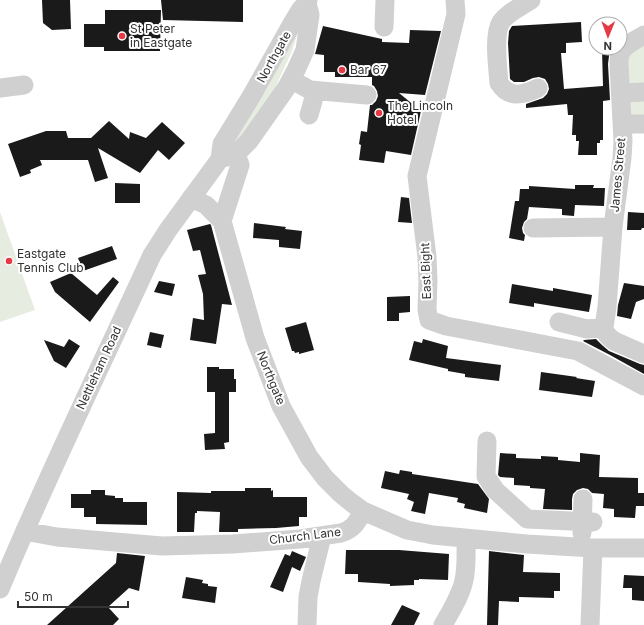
<svg xmlns="http://www.w3.org/2000/svg" width="644" height="625" font-family="Inter,sans-serif">
	<rect width="100%" height="100%" fill="#fff"/>
	<!-- green -->
	<path fill="#e6ecdf" d="M 304,14 L 292,51 L 276,86 L 244,136 L 225,152 Z
		M 644,41 L 644,87 L 626,88 L 626,55 Z
		M 627,97 L 644,97 L 644,119 L 628,119 Z
		M 0,212 L 35,310 L 0,322 Z"/>
	<!-- building -->
	<path fill="#1a1a1a" d="M 42,0 L 70,0 L 71,29 L 52,30 L 43,23 Z
		M 161,0 L 243,0 L 243,22 L 163,20 Z
		M 105,10 L 161,10 L 160,51 L 104,51 L 104,47 L 84,47 L 84,24 L 105,24 Z
		M 581,22 L 582,42 L 566,43 L 566,53 L 561,53 L 564,89 L 603,86 L 602,50 L 610,49 L 609,56 L 608,64 L 610,100 L 603,101 L 603,140 L 600,140 L 600,143 L 597,143 L 597,155 L 578,155 L 579,141 L 576,141 L 576,135 L 572,135 L 573,115 L 568,115 L 567,104 L 526,108 L 526,104 L 543,98 L 547,94 L 549,89 L 548,84 L 545,79 L 539,77 L 533,78 L 524,82 L 514,82 L 510,79 L 508,43 L 509,31 L 512,26 Z
		M 323,26 L 382,39 L 382,42 L 409,43 L 410,30 L 441,31 L 425,95 L 399,93 L 421,111 L 411,155 L 386,151 L 384,163 L 359,160 L 361,145 L 359,144 L 361,131 L 367,132 L 370,105 L 372,105 L 376,101 L 378,96 L 377,91 L 374,86 L 372,85 L 372,77 L 335,77 L 335,72 L 324,72 L 324,55 L 315,54 Z
		M 109,121 L 129,139 L 130,132 L 146,138 L 162,122 L 185,143 L 169,160 L 158,150 L 140,173 L 98,148 L 108,178 L 95,182 L 88,160 L 40,160 L 42,165 L 30,170 L 31,173 L 20,177 L 8,144 L 46,131 L 66,131 L 68,138 L 91,138 Z
		M 115,183 L 140,184 L 140,203 L 115,203 Z
		M 575,185 L 594,185 L 593,188 L 605,188 L 604,206 L 575,205 L 574,216 L 562,215 L 562,209 L 529,207 L 527,219 L 524,222 L 522,228 L 523,233 L 525,235 L 524,241 L 509,238 L 515,201 L 519,201 L 520,189 L 529,189 L 529,186 L 575,189 Z
		M 401,197 L 409,198 L 412,223 L 398,222 Z
		M 628,212 L 644,213 L 644,228 L 642,228 L 641,230 L 627,230 Z
		M 254,223 L 286,227 L 285,229 L 302,231 L 300,249 L 279,247 L 279,240 L 253,238 Z
		M 210,224 L 211,225 L 232,305 L 222,304 L 216,344 L 190,340 L 193,318 L 204,320 L 203,294 L 198,275 L 206,274 L 200,250 L 193,251 L 187,230 Z
		M 112,246 L 117,259 L 83,271 L 78,258 Z
		M 71,273 L 97,295 L 113,277 L 119,282 L 90,322 L 55,292 L 50,282 Z
		M 159,281 L 175,284 L 172,296 L 154,292 Z
		M 624,283 L 644,286 L 644,299 L 636,302 L 631,319 L 617,316 L 618,305 Z
		M 512,284 L 553,291 L 553,288 L 592,295 L 589,312 L 534,303 L 534,307 L 509,303 Z
		M 410,296 L 410,312 L 399,313 L 399,321 L 387,321 L 387,297 Z
		M 306,322 L 314,350 L 299,354 L 299,352 L 295,353 L 294,351 L 292,351 L 285,328 Z
		M 150,332 L 164,335 L 161,348 L 147,345 Z
		M 69,339 L 80,346 L 66,368 L 54,361 L 44,340 L 64,347 Z
		M 423,339 L 448,346 L 446,358 L 501,365 L 499,381 L 465,377 L 465,374 L 448,371 L 448,369 L 409,360 L 414,341 L 422,343 Z
		M 596,339 L 602,345 L 609,351 L 640,364 L 644,365 L 644,374 L 610,355 L 583,341 L 584,340 Z
		M 207,367 L 219,367 L 219,369 L 234,369 L 234,379 L 236,379 L 236,392 L 229,392 L 229,442 L 224,443 L 225,449 L 205,450 L 204,434 L 215,433 L 215,392 L 207,392 Z
		M 541,372 L 577,377 L 576,378 L 595,381 L 592,397 L 539,390 Z
		M 500,453 L 516,454 L 516,458 L 541,459 L 541,456 L 558,457 L 558,460 L 580,462 L 580,453 L 600,455 L 599,477 L 638,478 L 638,493 L 644,493 L 644,506 L 636,506 L 635,518 L 614,517 L 614,509 L 603,508 L 604,494 L 592,493 L 588,489 L 583,488 L 577,490 L 573,494 L 572,499 L 572,510 L 543,509 L 545,489 L 530,488 L 530,486 L 514,485 L 514,478 L 500,477 L 498,475 Z
		M 400,470 L 412,472 L 412,474 L 478,484 L 489,499 L 487,513 L 464,508 L 465,504 L 457,502 L 458,498 L 429,493 L 425,514 L 411,511 L 414,502 L 407,499 L 409,494 L 381,488 L 385,471 L 399,474 Z
		M 245,488 L 271,488 L 271,491 L 273,490 L 273,497 L 307,497 L 307,517 L 299,517 L 299,526 L 276,528 L 238,529 L 238,532 L 219,532 L 220,512 L 197,511 L 197,513 L 195,513 L 194,532 L 177,532 L 177,492 L 211,493 L 211,491 L 245,491 Z
		M 91,490 L 105,490 L 105,495 L 115,496 L 115,498 L 123,498 L 123,502 L 147,502 L 147,525 L 96,524 L 96,517 L 84,517 L 84,508 L 71,508 L 71,494 L 91,494 Z
		M 346,550 L 399,550 L 449,554 L 448,580 L 419,579 L 419,580 L 414,580 L 414,585 L 390,586 L 390,584 L 358,582 L 358,574 L 345,574 Z
		M 292,551 L 306,557 L 300,571 L 292,567 L 283,592 L 270,587 L 285,554 L 290,556 Z
		M 489,551 L 524,555 L 523,572 L 560,573 L 560,591 L 554,591 L 554,598 L 519,597 L 519,602 L 499,601 L 498,625 L 487,625 Z
		M 117,553 L 145,556 L 139,591 L 129,588 L 108,607 L 119,619 L 113,625 L 47,625 L 116,563 Z
		M 624,575 L 644,576 L 644,601 L 632,600 L 632,588 L 623,588 Z
		M 186,577 L 203,580 L 202,583 L 208,584 L 208,586 L 217,587 L 215,603 L 182,598 Z
		M 402,605 L 420,613 L 414,625 L 391,625 Z"/>
	<g fill="none" stroke-linecap="round" stroke-linejoin="round">
		<!-- minor -->
		<path stroke="#d0d0d0" stroke-width="19" d="M 455,0 L 456,14 L 417,176 L 427,257 L 428,281 L 427,310 L 429,320 L 446,326 L 578,351 L 644,386
			M 531,0 C 521,7 508,12 501,22 C 493,35 498,68 499,83 C 509,99 524,95 538,88
			M 384,27 L 385,0
			M 644,35 C 636,40 622,46 620,55 C 619,58 619,62 619,65 L 623,141 L 622,158 L 613,227 L 607,307 L 604,327 L 605,332 L 609,337 L 614,341 L 644,354
			M 301,85 L 310,90 L 314,95 L 313,101 L 309,115
			M 0,88 L 24,85
			M 310,90 L 367,95
			M 621,93 L 644,92
			M 631,124 L 644,124
			M 220,159 L 236,154 L 249,141 L 287,87 L 296,70 L 305,50 L 310,15 L 307,3 L 308,0
			M 191,198 L 206,205 L 222,221 L 255,338 L 281,406 L 309,457 L 325,478 L 341,494 L 352,503 L 363,511 L 407,530 L 433,535 L 527,544 L 593,548 L 644,548
			M 222,221 L 240,165 L 236,154
			M 533,228 L 613,227
			M 559,322 L 587,329 L 604,327
			M 487,441 L 486,476 L 495,490 L 527,519 L 593,522
			M 25,530 L 35,533 L 57,537 L 162,546 L 233,544 L 300,539 L 341,533 C 354,529 357,522 363,511
			M 582,533 L 583,499
			M 0,589 C 47,476 101,366 152,255 L 168,230 L 220,159 L 222,144 L 252,95 L 293,22 L 301,9 L 307,3
			M 307,625 L 308,597 L 311,581 L 322,536
			M 443,625 C 451,611 461,595 464,580 C 467,567 466,552 466,539
			M 590,625 L 593,548"/>
	</g>
	<!-- markers -->
	<g fill="#e63946" stroke="#fff" stroke-width="1.5">
		<circle cx="122" cy="36" r="4"/>
		<circle cx="342" cy="70" r="4"/>
		<circle cx="379" cy="113" r="4"/>
		<circle cx="9" cy="261" r="4"/>
	</g>
	<g text-anchor="middle" stroke-width="4" stroke-linejoin="round" paint-order="stroke">
		<!-- poi labels -->
		<g font-size="12" fill="#333" stroke="#fff" text-anchor="start">
			<text x="130" y="33">St Peter<tspan x="130" dy="14">in Eastgate</tspan></text>
			<text x="350" y="74">Bar 67</text>
			<text x="387" y="110">The Lincoln<tspan x="387" dy="14">Hotel</tspan></text>
			<text x="17" y="258">Eastgate<tspan x="17" dy="14">Tennis Club</tspan></text>
		</g>
		<!-- street labels -->
		<g font-size="12" fill="#333" stroke="#fff">
			<text transform="translate(274 57) rotate(-61)" y="4">Northgate</text>
			<text transform="translate(618 175) rotate(-85)" y="4">James Street</text>
			<text transform="translate(426 271) rotate(-92)" y="4">East Bight</text>
			<text transform="translate(99 368) rotate(-65)" y="4">Nettleham Road</text>
			<text transform="translate(271 378) rotate(68)" y="4">Northgate</text>
			<text transform="translate(305 536) rotate(-7)" y="4">Church Lane</text>
		</g>
	</g>
	<!-- north arrow -->
	<g transform="translate(608 36) rotate(181)"><circle r="19" fill="#ffffff" stroke="#adadad"/>
	<path d="M0-3L7 15L0 10L-7 15Z" fill="#e63946"/>
	<text y="-6" font-size="11" font-weight="bold" text-anchor="middle" fill="#333333">N</text>
	</g>
	<!-- scale -->
	<path d="M18 601v6h110v-6" fill="none" stroke="#333333" stroke-width="2"/>
	<text x="24" y="601" font-size="12" fill="#333333" stroke="#ffffff" stroke-width="3" paint-order="stroke">50 m</text>
</svg>
